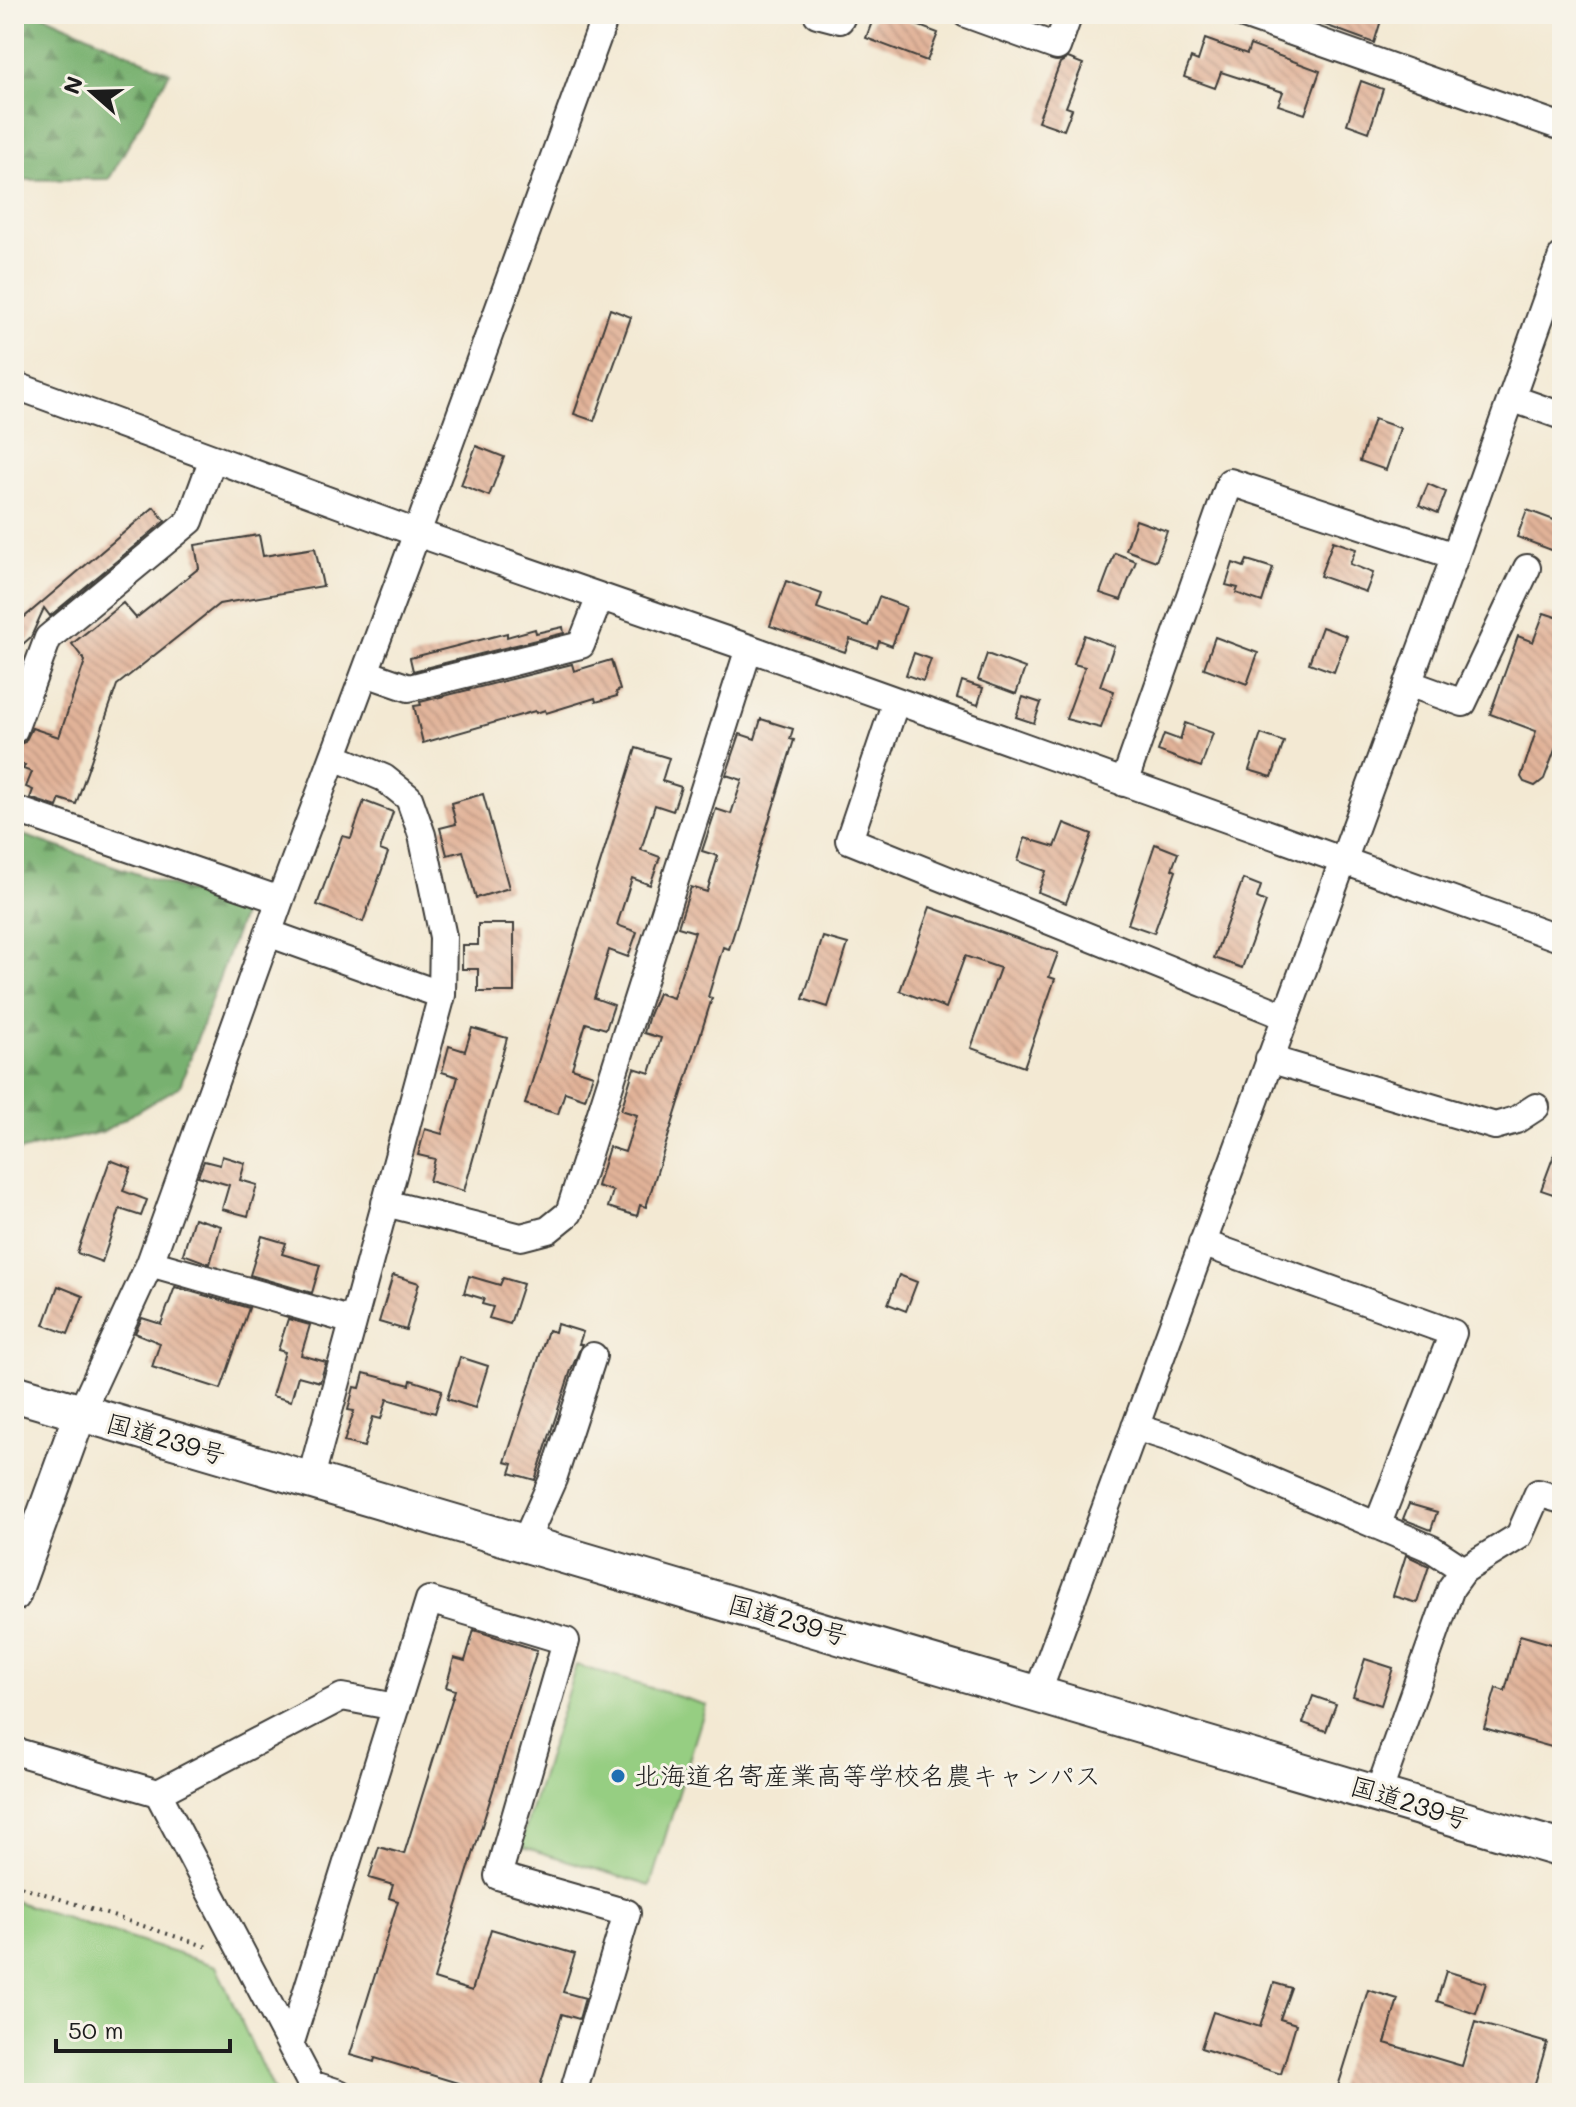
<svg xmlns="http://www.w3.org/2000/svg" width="1576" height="2107" font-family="Mali,'Klee One',sans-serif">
	<defs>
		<pattern id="forest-firs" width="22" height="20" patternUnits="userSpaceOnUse" patternTransform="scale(2)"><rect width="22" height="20" fill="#78b170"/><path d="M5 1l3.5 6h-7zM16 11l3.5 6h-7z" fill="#628f5b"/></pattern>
		<pattern id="building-back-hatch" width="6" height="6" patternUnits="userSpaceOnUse" patternTransform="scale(2)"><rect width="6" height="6" fill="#e1b298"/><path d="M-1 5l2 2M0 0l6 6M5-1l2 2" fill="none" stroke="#c09882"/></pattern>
	</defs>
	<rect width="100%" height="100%" fill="#f7f3e8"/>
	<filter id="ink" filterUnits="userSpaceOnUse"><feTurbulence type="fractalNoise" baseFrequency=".0125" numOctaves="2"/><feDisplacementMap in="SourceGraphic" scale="16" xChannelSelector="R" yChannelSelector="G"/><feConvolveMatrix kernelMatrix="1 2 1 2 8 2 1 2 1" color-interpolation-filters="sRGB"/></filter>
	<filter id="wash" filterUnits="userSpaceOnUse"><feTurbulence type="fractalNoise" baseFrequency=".006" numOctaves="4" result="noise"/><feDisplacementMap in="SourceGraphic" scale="32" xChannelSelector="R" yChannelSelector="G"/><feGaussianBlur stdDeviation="1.8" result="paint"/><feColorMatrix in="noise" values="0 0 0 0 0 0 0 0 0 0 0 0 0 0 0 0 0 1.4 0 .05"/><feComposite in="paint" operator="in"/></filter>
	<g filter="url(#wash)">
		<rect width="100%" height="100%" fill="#f3e9d3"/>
		<!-- forest -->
		<path fill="url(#forest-firs)" stroke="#4a6646" stroke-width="2" d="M 14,14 L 42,14 L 170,72 L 109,179 L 14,180 Z
			M 14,832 L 244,910 L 180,1086 L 102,1132 L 14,1152 Z"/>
		<!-- pitch -->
		<path fill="#96ce82" stroke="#59754f" stroke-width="2" d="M 576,1665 L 706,1705 L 650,1886 L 520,1846 Z
			M 14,1901 L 216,1966 L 274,2093 L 14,2093 Z"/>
		<g id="blocks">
			<!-- building -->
			<path fill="url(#building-back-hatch)" d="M 875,14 L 888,14 L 938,33 L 927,61 L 866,38 Z
				M 1295,14 L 1383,14 L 1374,43 Z
				M 1205,39 L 1247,54 L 1250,45 L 1320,71 L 1305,114 L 1278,105 L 1283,92 L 1221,72 L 1215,88 L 1184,77 L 1191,58 L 1198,61 Z
				M 1068,58 L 1083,64 L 1066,107 L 1072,109 L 1064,130 L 1038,121 L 1060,63 Z
				M 1361,81 L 1383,89 L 1369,132 L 1347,124 Z
				M 610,309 L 631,317 L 594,421 L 574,414 Z
				M 1374,419 L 1400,428 L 1386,470 L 1360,461 Z
				M 476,446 L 504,457 L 489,496 L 461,485 Z
				M 1428,484 L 1446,492 L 1438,513 L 1419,505 Z
				M 154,507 L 165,521 L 50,616 L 44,608 L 31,637 L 14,652 L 14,626 Z
				M 1527,510 L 1562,523 L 1562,554 L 1517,537 Z
				M 1136,520 L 1167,531 L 1156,561 L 1126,550 Z
				M 259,535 L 263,556 L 315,548 L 323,586 L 219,604 L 117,685 L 76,804 L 60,799 L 57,807 L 30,798 L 33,790 L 26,787 L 32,772 L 23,769 L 25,765 L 14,763 L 14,746 L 25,742 L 32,728 L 59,737 L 85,661 L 72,644 L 123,603 L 136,618 L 199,568 L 195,545 Z
				M 1333,541 L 1356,549 L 1350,564 L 1373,573 L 1366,592 L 1320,576 Z
				M 1115,553 L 1136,561 L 1121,600 L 1100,593 Z
				M 1247,560 L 1273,568 L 1262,602 L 1236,593 L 1238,588 L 1226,585 L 1233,563 L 1244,567 Z
				M 786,581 L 822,594 L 817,608 L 868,626 L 879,597 L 906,607 L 892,646 L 879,641 L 877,648 L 850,639 L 845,652 L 770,626 Z
				M 1544,613 L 1562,619 L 1562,731 L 1544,779 L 1535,786 L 1524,782 L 1521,777 L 1536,731 L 1490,714 L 1518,636 L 1533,642 Z
				M 563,627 L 564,633 L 413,671 L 410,658 L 507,633 L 507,637 L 535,629 L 536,633 Z
				M 1322,627 L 1347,636 L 1334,672 L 1309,663 Z
				M 1084,635 L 1114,646 L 1100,686 L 1114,691 L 1101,728 L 1066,719 L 1085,667 L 1074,664 Z
				M 1215,637 L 1258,653 L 1247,684 L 1204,668 Z
				M 914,653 L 931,659 L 923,681 L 906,675 Z
				M 987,654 L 1025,668 L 1016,694 L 978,680 Z
				M 611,660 L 620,690 L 616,692 L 617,696 L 596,702 L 595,698 L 546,713 L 545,710 L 536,713 L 535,711 L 423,743 L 414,706 L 421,705 L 420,702 L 572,664 L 574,671 Z
				M 962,681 L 983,688 L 978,705 L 957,698 Z
				M 1023,697 L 1041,703 L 1034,723 L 1016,717 Z
				M 761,719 L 793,729 L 790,739 L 794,740 L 729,949 L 723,947 L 719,960 L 708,997 L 712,998 L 646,1207 L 640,1205 L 637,1216 L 608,1207 L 613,1191 L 597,1186 L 609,1147 L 625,1152 L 637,1115 L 621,1110 L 634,1068 L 650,1073 L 661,1038 L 644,1033 L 649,1015 L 658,993 L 673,998 L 695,932 L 678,927 L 691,887 L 707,892 L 718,856 L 702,851 L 716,809 L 731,814 L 742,780 L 726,775 L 740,734 L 755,739 Z
				M 1185,723 L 1213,733 L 1201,767 L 1158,751 L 1164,734 L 1180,740 Z
				M 1261,734 L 1284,742 L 1272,777 L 1249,770 Z
				M 636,748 L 669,758 L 662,781 L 681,787 L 673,811 L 655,805 L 641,850 L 660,857 L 650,885 L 632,878 L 617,925 L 637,932 L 628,957 L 609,950 L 594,998 L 614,1005 L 606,1029 L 586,1023 L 572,1068 L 593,1075 L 585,1099 L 565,1092 L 558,1114 L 525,1104 Z
				M 483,794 L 509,888 L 476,898 L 463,851 L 447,855 L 440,828 L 456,824 L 451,803 Z
				M 364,801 L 393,812 L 380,850 L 388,853 L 363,922 L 317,905 L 342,836 L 351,838 Z
				M 1064,823 L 1092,834 L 1066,903 L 1038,892 L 1046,871 L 1018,861 L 1025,838 L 1055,847 Z
				M 1155,844 L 1178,853 L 1172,869 L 1176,871 L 1154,933 L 1128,924 Z
				M 1243,879 L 1261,886 L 1257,898 L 1266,902 L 1242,968 L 1214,958 Z
				M 930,907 L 1058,953 L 1049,977 L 1055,979 L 1024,1067 L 971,1048 L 1000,968 L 965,956 L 946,1008 L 900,991 Z
				M 478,924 L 514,924 L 514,992 L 478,992 L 478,969 L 462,969 L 462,945 L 478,945 Z
				M 823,937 L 848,944 L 828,1007 L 803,999 Z
				M 472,1028 L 507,1038 L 464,1191 L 429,1181 L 435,1159 L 418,1155 L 425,1129 L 442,1134 L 458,1077 L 442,1072 L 449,1046 L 465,1051 Z
				M 1560,1139 L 1562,1139 L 1562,1197 L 1541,1190 Z
				M 222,1156 L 245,1163 L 240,1180 L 257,1185 L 248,1216 L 222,1209 L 229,1185 L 198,1176 L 204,1161 L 220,1165 Z
				M 110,1160 L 131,1168 L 123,1191 L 147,1200 L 141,1216 L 120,1209 L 102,1262 L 77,1253 Z
				M 194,1218 L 221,1226 L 210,1264 L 183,1254 Z
				M 262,1236 L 286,1243 L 282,1254 L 320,1265 L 312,1293 L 250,1275 Z
				M 393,1275 L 419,1283 L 406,1330 L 379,1322 Z
				M 899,1275 L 917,1282 L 906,1311 L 888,1304 Z
				M 469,1276 L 500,1285 L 503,1278 L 523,1284 L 510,1324 L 489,1318 L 493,1307 L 482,1304 L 484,1299 L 464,1293 Z
				M 58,1286 L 83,1296 L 68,1334 L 44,1325 Z
				M 175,1287 L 249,1308 L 221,1389 L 152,1367 L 160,1343 L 135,1333 L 142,1318 L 161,1324 Z
				M 288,1319 L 310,1325 L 301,1355 L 326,1362 L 320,1382 L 298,1376 L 291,1401 L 272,1396 L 285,1352 L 278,1350 Z
				M 557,1324 L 583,1332 L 579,1344 L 582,1344 L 571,1370 L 535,1480 L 510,1473 L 513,1464 L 505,1462 L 548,1330 L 555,1332 Z
				M 460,1357 L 488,1366 L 475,1408 L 447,1399 Z
				M 364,1373 L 410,1385 L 411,1380 L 442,1390 L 435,1413 L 387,1399 L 381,1419 L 373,1417 L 364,1447 L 344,1442 L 354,1411 L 348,1410 L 354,1387 L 360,1388 Z
				M 1409,1504 L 1437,1512 L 1431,1530 L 1403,1519 Z
				M 1406,1555 L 1429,1566 L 1417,1603 L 1393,1596 Z
				M 474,1630 L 537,1650 L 434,1979 L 472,1991 L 491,1929 L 575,1954 L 563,1992 L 585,1998 L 579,2019 L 562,2014 L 538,2093 L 491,2093 L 375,2058 L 374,2062 L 350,2055 L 398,1901 L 389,1898 L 393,1885 L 369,1878 L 379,1847 L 404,1854 L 455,1690 L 446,1687 L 454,1658 L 465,1661 Z
				M 1520,1635 L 1562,1647 L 1562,1750 L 1484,1728 L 1496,1688 L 1505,1691 Z
				M 1365,1659 L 1393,1668 L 1381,1705 L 1353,1696 Z
				M 1313,1696 L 1336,1704 L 1326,1731 L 1303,1723 Z
				M 1446,1971 L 1486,1983 L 1476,2014 L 1437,2001 Z
				M 1274,1983 L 1291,1988 L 1280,2019 L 1296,2024 L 1281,2074 L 1201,2048 L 1213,2012 L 1260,2027 Z
				M 1368,1990 L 1398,1999 L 1385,2043 L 1462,2066 L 1475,2022 L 1547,2043 L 1532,2093 L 1336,2093 Z"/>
		</g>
	</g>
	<g filter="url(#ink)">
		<use href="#blocks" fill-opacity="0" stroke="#3c3b37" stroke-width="2"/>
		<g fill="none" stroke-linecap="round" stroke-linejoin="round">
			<!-- minor casing -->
			<g stroke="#3c3b37" stroke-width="30">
				<path id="minor" d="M 817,14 L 840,20 L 843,14
					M 966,14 L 1057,47 L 1069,14
					M 1241,14 L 1562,127
					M 14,385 L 417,533 L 749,648 L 1562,939
					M 1511,398 L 1562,416
					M 366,673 L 409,688 L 581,645 L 600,597
					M 1408,683 L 1463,703 L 1527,568
					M 896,701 L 849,840 L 1285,1016
					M 14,730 L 48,638 L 190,521 L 213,458
					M 1124,783 L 1230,482 L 1455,556
					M 14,809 L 280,900
					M 268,933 L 442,995
					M 1269,1059 L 1495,1126 L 1516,1120 L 1536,1107
					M 385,1203 L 521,1237 L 548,1230 L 569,1213 L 749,648
					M 1202,1243 L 1453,1333 L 1377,1526
					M 150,1263 L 353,1321
					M 80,1414 L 150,1263 L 280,900 L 417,533 L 606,14
					M 1135,1427 L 1173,1439 L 1432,1549 L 1464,1570
					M 310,1481 L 442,995 L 443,937 L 422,835 L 409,798 L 384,778 L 335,757
					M 524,1544 L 553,1479 L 593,1356
					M 1038,1692 L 1455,556 L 1562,256
					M 14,1751 L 158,1793 L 311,2084 L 339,2093
					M 158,1793 L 342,1697 L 396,1707
					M 1378,1794 L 1451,1588 L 1464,1570 L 1519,1536 L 1538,1493 L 1562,1500
					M 291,2042 L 429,1600 L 566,1641 L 498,1876 L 627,1913 L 573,2093"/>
			</g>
			<!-- major casing -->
			<g stroke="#3c3b37" stroke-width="36">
				<path id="major" d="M 14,1595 L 80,1414"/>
			</g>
			<!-- highway casing -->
			<g stroke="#3c3b37" stroke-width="40">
				<path id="highway" d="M 14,1393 L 1562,1849"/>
			</g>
			<!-- path -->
			<path stroke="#3c3b37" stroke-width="4" stroke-dasharray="2 6" stroke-linecap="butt" d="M 14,1884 L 211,1948"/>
			<!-- minor -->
			<use href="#minor" stroke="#fff" stroke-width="26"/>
			<!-- major -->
			<use href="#major" stroke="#fff" stroke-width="32"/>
			<!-- highway -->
			<use href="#highway" stroke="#fff" stroke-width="36"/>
		</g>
	</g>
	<!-- markers -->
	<circle fill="#1f6fb2" stroke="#f7f3e8" stroke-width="3" cx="618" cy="1776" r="8"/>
	<g text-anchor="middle" stroke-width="6" stroke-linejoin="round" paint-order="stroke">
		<!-- street labels -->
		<g font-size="26" fill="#1c1c1c" stroke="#f7f3e8">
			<text transform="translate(166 1439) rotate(16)" y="9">国道239号</text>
			<text transform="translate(788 1620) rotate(16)" y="9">国道239号</text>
			<text transform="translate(1410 1803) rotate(17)" y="9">国道239号</text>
		</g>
		<!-- poi labels -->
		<g font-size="26" fill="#1c1c1c" stroke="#f7f3e8" text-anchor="start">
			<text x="634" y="1785">北海道名寄産業高等学校名農キャンパス</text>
		</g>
	</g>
	<!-- margin -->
	<rect width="1576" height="2107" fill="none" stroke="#f7f3e8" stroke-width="48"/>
	<!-- north arrow -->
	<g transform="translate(92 92) rotate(290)" stroke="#f7f3e8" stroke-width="6" paint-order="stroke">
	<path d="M0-6L14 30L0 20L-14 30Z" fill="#1c1c1c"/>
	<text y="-12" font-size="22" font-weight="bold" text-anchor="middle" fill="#1c1c1c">N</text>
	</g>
	<!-- scale -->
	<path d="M56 2039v12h174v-12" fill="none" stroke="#1c1c1c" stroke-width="4"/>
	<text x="68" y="2039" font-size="24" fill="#1c1c1c" stroke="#f7f3e8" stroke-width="6" paint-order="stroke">50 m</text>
</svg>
